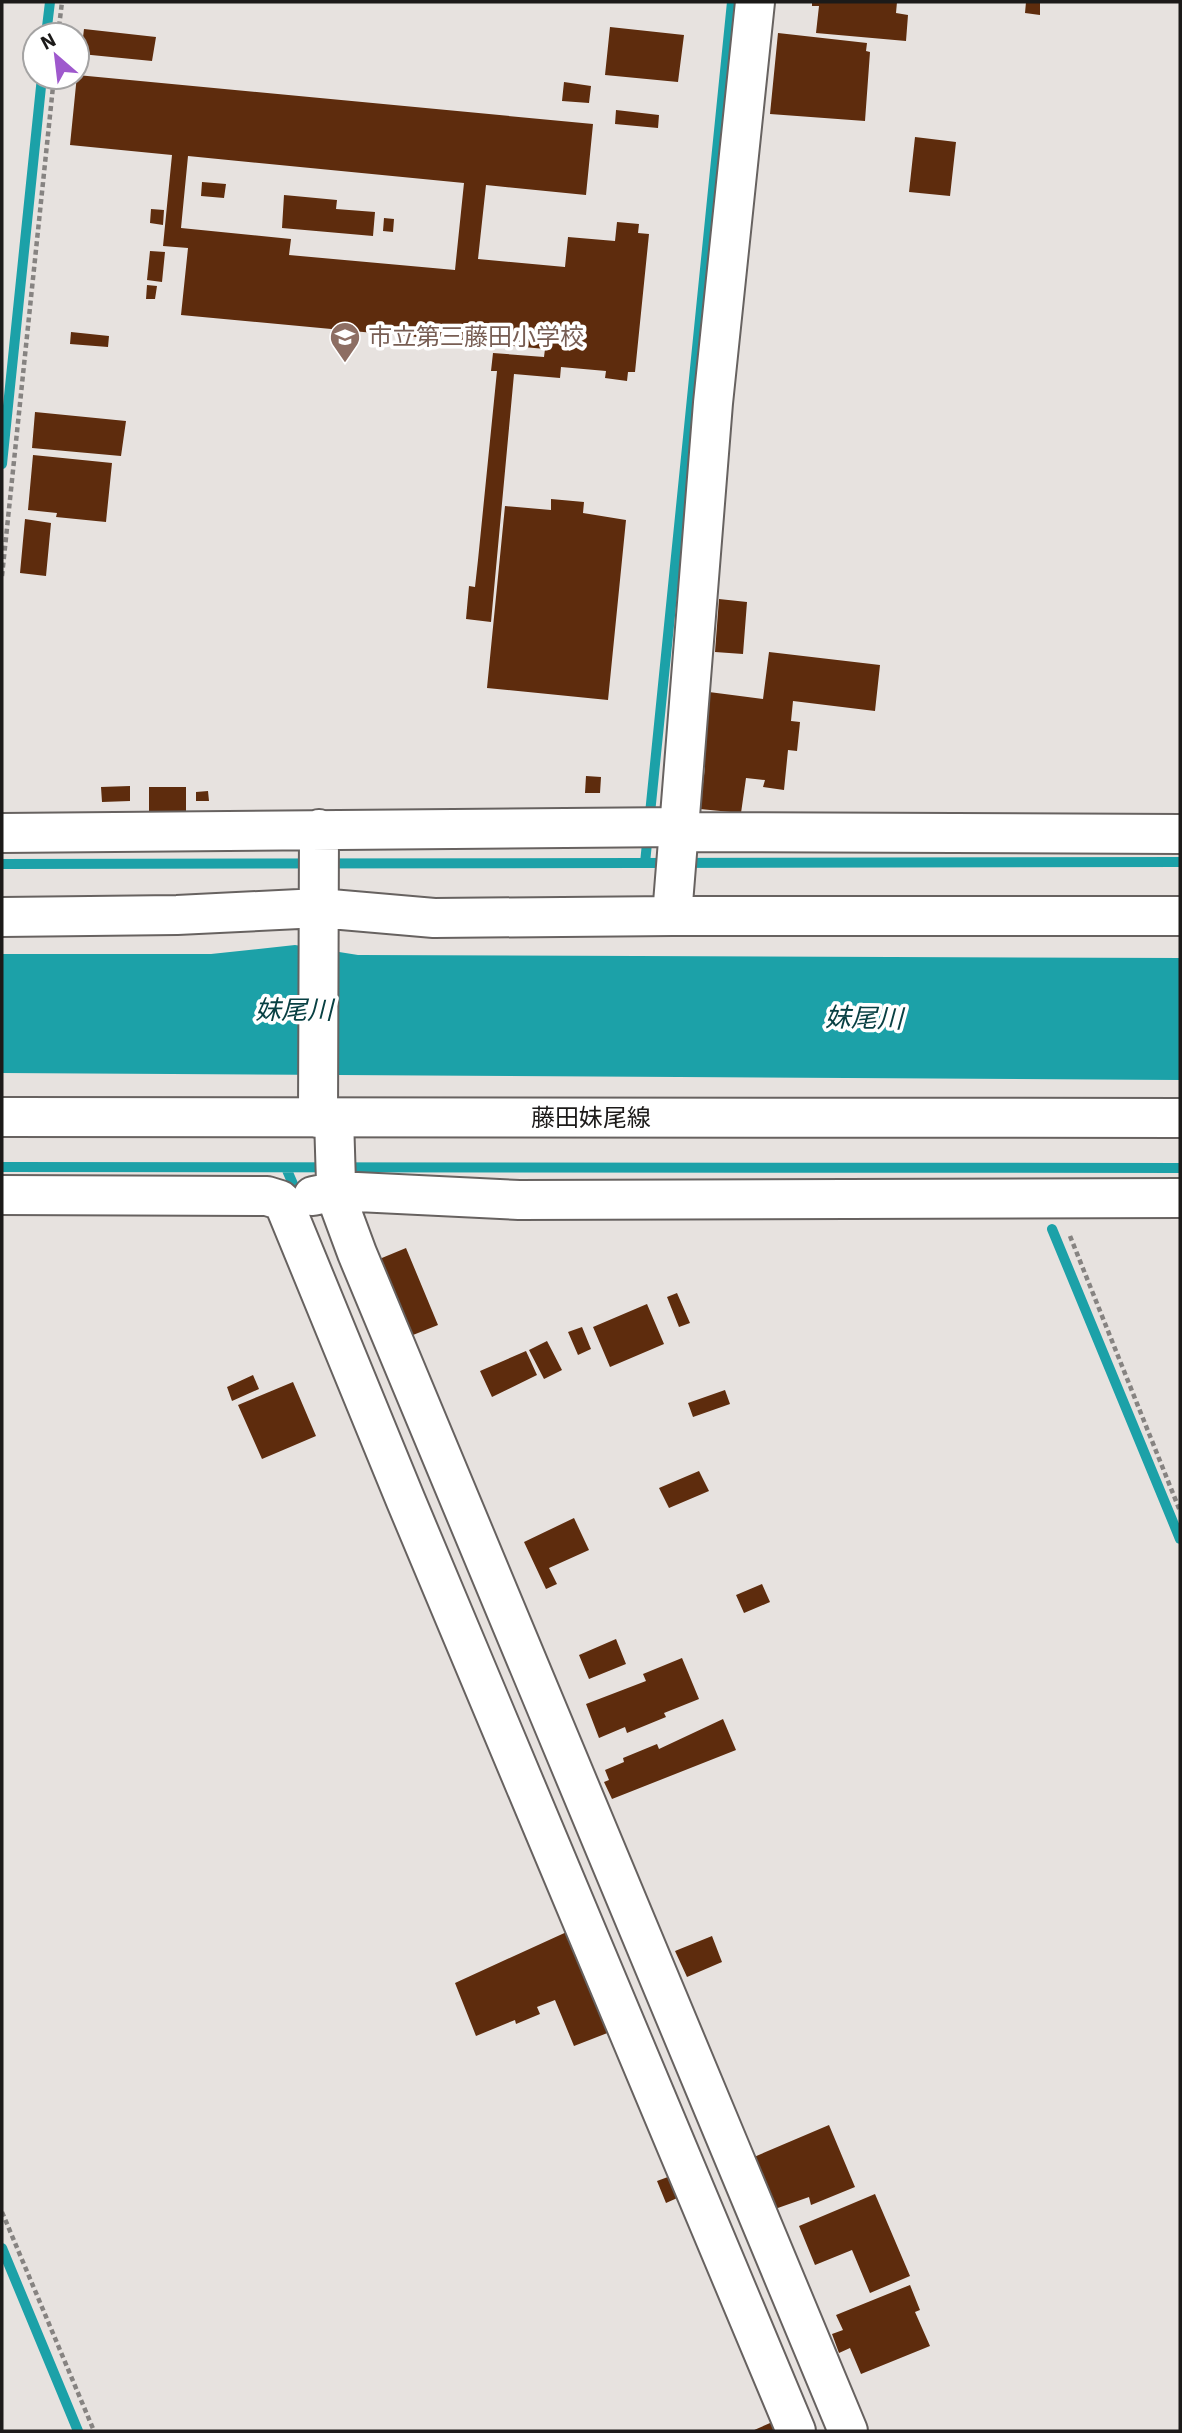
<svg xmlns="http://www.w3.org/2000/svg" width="1182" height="2433" font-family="'IBM Plex Sans','Noto Sans JP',sans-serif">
	<rect width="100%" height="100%" fill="#e7e2df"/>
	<!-- water -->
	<path fill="#1ca1a8" d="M 295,945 L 358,955 L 1180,958 L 1180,1080 L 2,1073 L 2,954 L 211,954 Z"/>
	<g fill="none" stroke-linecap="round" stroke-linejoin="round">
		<!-- stream -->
		<path stroke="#1ca1a8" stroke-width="10" d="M 46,35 L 50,2
			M 2,464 L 42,77
			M 645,863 L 732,2
			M 2,864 L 1180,862
			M 2,1167 L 1180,1168
			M 286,1168 L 300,1200
			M 1052,1229 L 1180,1539
			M 2,2248 L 78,2431"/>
	</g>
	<!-- building -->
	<path fill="#5e2c0d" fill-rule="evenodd" d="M 812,2 L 897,2 L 896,13 L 908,15 L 906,41 L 816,33 L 819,6 L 812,6 Z
		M 1026,2 L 1040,2 L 1040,15 L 1025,13 Z
		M 610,27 L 684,35 L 678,82 L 605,75 Z
		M 84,29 L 156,37 L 152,61 L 81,54 Z
		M 778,33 L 867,43 L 866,51 L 870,52 L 865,121 L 770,114 Z
		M 77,75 L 593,124 L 586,195 L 486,185 L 478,259 L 565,267 L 568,237 L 615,241 L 617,222 L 639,224 L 638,233 L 649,234 L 635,372 L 628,372 L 627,381 L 605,378 L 606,371 L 561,367 L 560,378 L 514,374 L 491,622 L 466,619 L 469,586 L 475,587 L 478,560 L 497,371 L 491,371 L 493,353 L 544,357 L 545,349 L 181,315 L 188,248 L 163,246 L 172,155 L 70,145 ZM 188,156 L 464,183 L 455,270 L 289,255 L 291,239 L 181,228 Z
		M 564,82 L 591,86 L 589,103 L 562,101 Z
		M 616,110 L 659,115 L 658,128 L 615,124 Z
		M 915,137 L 956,142 L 950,196 L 909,192 Z
		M 202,182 L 226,184 L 224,198 L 201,196 Z
		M 284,195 L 337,200 L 336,209 L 375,212 L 373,236 L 282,228 Z
		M 151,209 L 164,210 L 163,225 L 150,223 Z
		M 384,218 L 394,219 L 393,232 L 383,231 Z
		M 150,251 L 165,252 L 162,282 L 147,280 Z
		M 147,285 L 157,286 L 155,299 L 146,299 Z
		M 71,332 L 109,336 L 108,347 L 70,344 Z
		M 35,412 L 126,421 L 121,456 L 32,448 Z
		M 33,455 L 112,463 L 106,522 L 56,517 L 57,513 L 28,510 Z
		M 551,499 L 584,502 L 583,513 L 626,520 L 608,700 L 487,688 L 505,506 L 551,510 Z
		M 25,519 L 51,523 L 46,576 L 20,573 Z
		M 719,599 L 747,602 L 743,654 L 715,652 Z
		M 769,652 L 880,665 L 875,711 L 793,701 L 791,721 L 800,722 L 797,751 L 788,750 L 784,790 L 763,787 L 765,780 L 746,778 L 741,813 L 700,809 L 705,767 L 700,766 L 709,692 L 763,699 Z
		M 586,776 L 601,777 L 600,793 L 585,793 Z
		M 130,786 L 130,801 L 102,802 L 101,787 Z
		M 149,787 L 186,787 L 186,813 L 149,813 Z
		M 208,791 L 209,801 L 196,801 L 196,792 Z
		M 406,1248 L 438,1325 L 408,1337 L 377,1260 Z
		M 677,1293 L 690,1323 L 679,1327 L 667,1297 Z
		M 647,1304 L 664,1344 L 610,1367 L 593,1327 Z
		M 582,1327 L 591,1349 L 578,1355 L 568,1332 Z
		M 547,1341 L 562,1370 L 544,1379 L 529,1350 Z
		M 526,1351 L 537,1375 L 492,1397 L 480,1371 Z
		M 253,1375 L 259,1389 L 232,1401 L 227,1387 Z
		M 293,1382 L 316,1436 L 262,1459 L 238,1405 Z
		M 725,1390 L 730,1404 L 693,1417 L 688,1403 Z
		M 699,1471 L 709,1491 L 669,1508 L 659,1488 Z
		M 574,1518 L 589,1550 L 549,1568 L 557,1584 L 546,1589 L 524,1542 Z
		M 762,1584 L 770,1602 L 744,1613 L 736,1595 Z
		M 616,1639 L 626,1664 L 589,1679 L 579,1655 Z
		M 682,1658 L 699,1699 L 664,1713 L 666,1717 L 627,1733 L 625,1727 L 599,1738 L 586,1704 L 646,1681 L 643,1674 Z
		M 723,1719 L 736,1750 L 612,1799 L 604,1782 L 609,1780 L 605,1770 L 624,1762 L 623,1758 L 657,1744 L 659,1749 Z
		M 571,1930 L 610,2032 L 574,2046 L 555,2000 L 537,2007 L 540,2014 L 516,2024 L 515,2020 L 476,2036 L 455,1983 Z
		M 712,1936 L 722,1962 L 687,1977 L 675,1951 Z
		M 829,2125 L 855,2187 L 811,2205 L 809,2197 L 775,2209 L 754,2157 Z
		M 676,2174 L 684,2195 L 666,2203 L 657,2181 Z
		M 875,2194 L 910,2276 L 870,2293 L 852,2250 L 815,2265 L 799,2226 Z
		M 910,2285 L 920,2310 L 915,2312 L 930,2346 L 861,2374 L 850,2348 L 839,2353 L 832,2334 L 843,2330 L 836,2315 Z
		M 777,2420 L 782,2431 L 752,2431 Z"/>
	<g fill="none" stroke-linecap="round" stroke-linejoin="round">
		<!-- minor casing -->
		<g stroke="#676260" stroke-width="42">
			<path id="minor" d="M 680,832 L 1180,834
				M 2,833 L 680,827
				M 672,916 L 1180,916
				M 2,917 L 177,915 L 319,908 L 434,918 L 672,916 L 713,403 L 755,2
				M 318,1118 L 319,829
				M 334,1118 L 336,1183 L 340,1207 L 357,1253 L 848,2431
				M 2,1195 L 267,1196 L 280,1200 L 285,1206 L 406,1501 L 796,2431
				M 313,1196 L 337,1191 L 519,1200 L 1180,1198"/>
		</g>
		<!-- secondary casing -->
		<g stroke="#676260" stroke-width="42">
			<path id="secondary" d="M 2,1117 L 1180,1118"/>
		</g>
		<!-- path -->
		<path stroke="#868381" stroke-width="4.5" stroke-dasharray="5 3.5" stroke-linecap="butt" d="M 58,35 L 62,2
			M 2,576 L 54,77
			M 1070,1236 L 1180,1511
			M 2,2212 L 94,2431"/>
		<!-- minor -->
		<use href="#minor" stroke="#fff" stroke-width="38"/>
		<!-- secondary -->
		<use href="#secondary" stroke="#fff" stroke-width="38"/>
	</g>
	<!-- icons -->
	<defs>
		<g id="school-pin" transform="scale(1.575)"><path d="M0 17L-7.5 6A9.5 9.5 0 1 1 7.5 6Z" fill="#8d6e63" stroke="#fff"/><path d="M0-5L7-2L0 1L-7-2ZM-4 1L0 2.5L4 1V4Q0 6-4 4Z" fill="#fff"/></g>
	</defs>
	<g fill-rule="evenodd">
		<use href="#school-pin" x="345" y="337"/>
	</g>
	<g text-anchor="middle" stroke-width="7" stroke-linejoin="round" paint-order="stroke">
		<!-- education labels -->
		<g font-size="24" fill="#785e54" stroke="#fff" text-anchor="start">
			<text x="368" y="345">市立第三藤田小学校</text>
		</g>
		<!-- street labels -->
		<g font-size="24" fill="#1c1a19" stroke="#fff">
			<text x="591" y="1126">藤田妹尾線</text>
		</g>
		<!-- water labels -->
		<g font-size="26" font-style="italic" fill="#084043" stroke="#fff">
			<text x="294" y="1019">妹尾川</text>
			<text transform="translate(864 1018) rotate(1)" y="9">妹尾川</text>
		</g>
	</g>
	<!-- border -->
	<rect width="1182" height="2433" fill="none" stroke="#1c1a19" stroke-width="7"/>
	<!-- north arrow -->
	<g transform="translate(56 56) rotate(332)"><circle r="33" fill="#ffffff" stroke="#a4a3a3" stroke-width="2"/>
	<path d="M0-5L12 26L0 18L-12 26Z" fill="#9f59cd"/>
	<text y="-10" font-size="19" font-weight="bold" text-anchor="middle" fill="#1c1a19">N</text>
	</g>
</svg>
